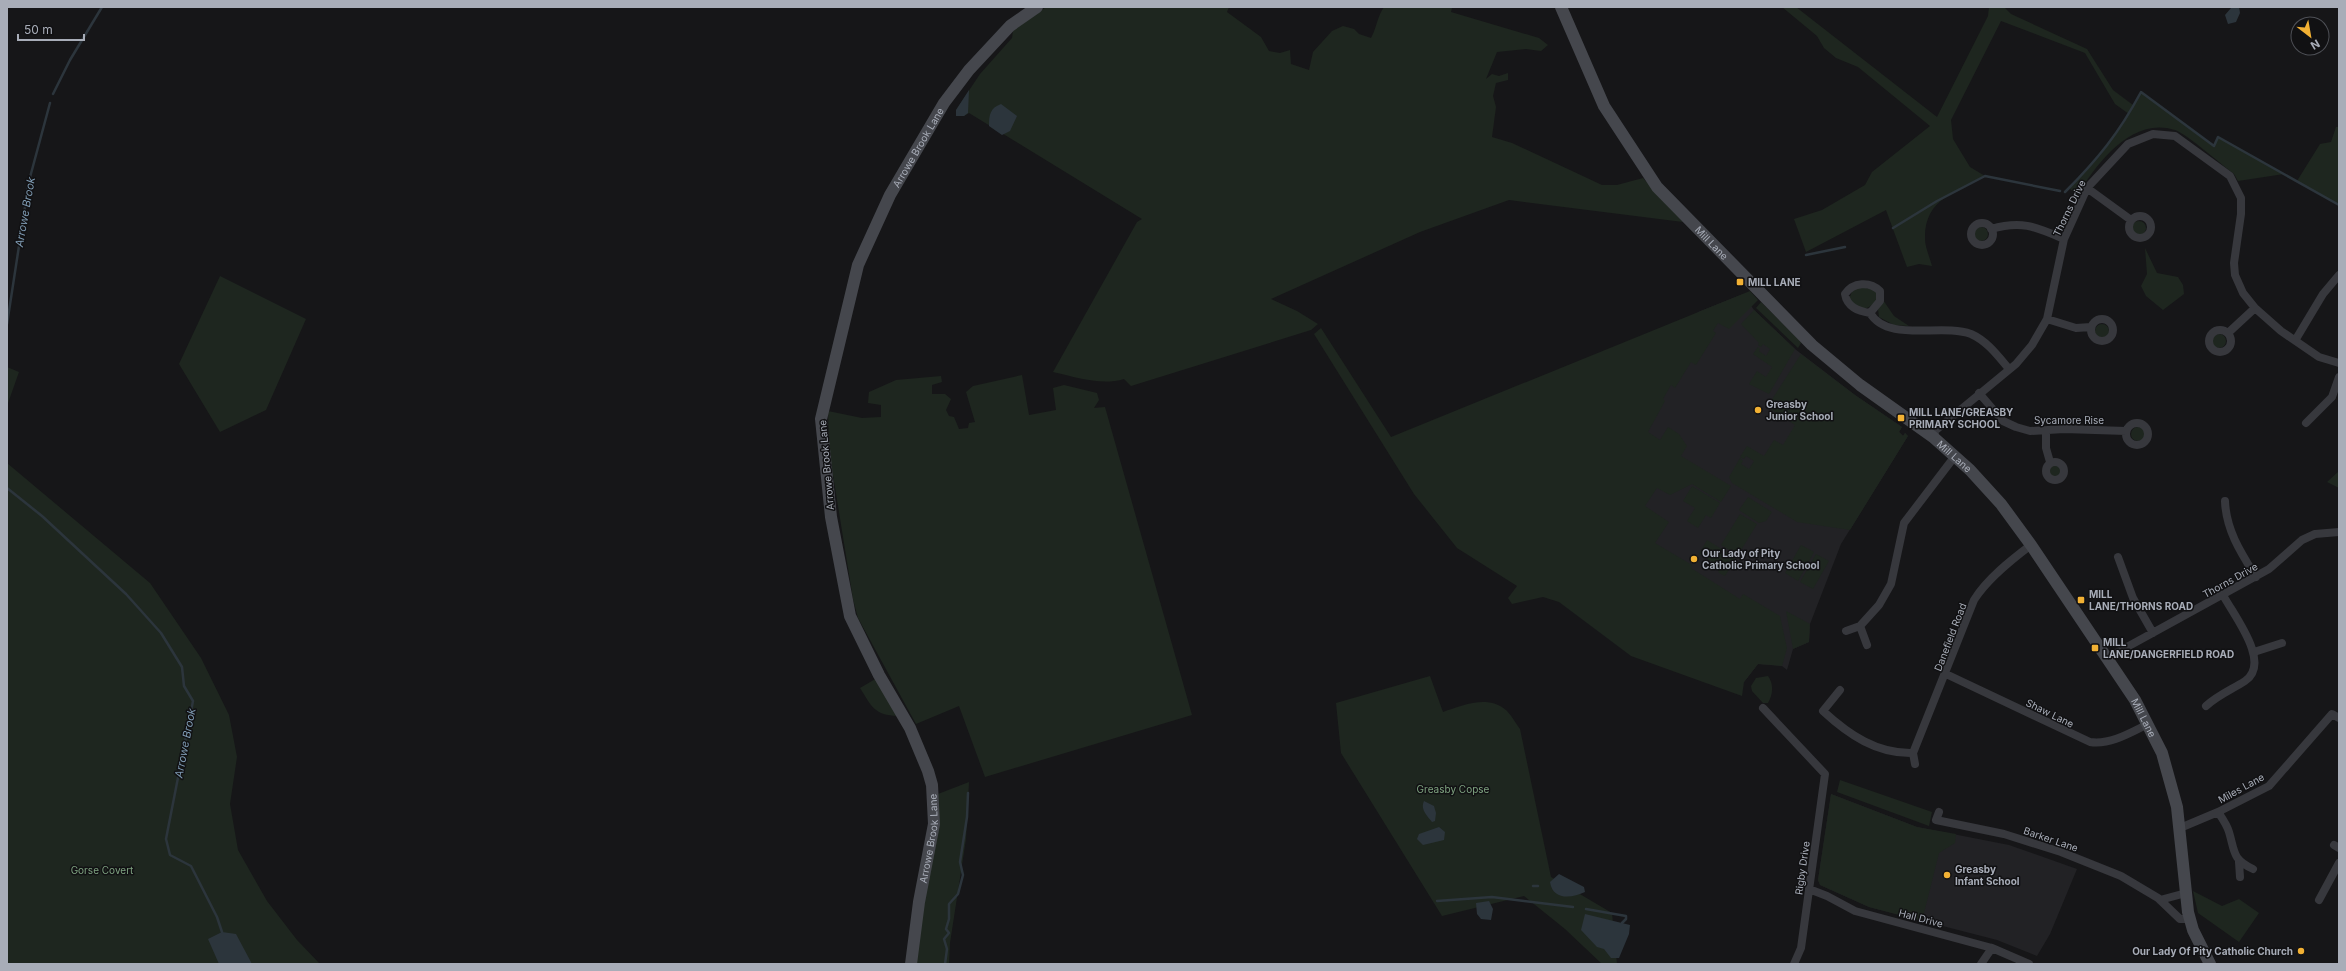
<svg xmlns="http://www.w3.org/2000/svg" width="2346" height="971" font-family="Inter,sans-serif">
	<rect width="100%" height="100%" fill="#161618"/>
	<!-- built -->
	<path fill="#222225" d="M 1743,294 L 1754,310 L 1795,349 L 1855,395 L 1902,427 L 1899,432 L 1903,436 L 1905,433 L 1908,436 L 1841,544 L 1810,624 L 1809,642 L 1793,649 L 1787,670 L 1782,666 L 1758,664 L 1744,682 L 1690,662 L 1617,448 L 1698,312 Z
		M 1831,794 L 1917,827 L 2009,845 L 2077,869 L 2050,934 L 2037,956 L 1997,940 L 1869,907 L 1820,885 L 1818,880 Z"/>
	<!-- green -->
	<path fill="#1e261f" d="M 1046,7 L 1229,7 L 1227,12 L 1261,37 L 1269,51 L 1280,53 L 1290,50 L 1291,64 L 1309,70 L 1313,52 L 1332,31 L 1343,26 L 1354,29 L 1359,34 L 1371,38 C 1377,27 1377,17 1384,7 L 1449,7 L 1452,8 L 1451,12 L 1539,38 L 1548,45 L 1541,51 L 1526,49 L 1497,52 L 1486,79 L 1492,74 L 1499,76 L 1508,73 L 1508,80 L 1496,83 L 1493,96 L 1496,107 L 1492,137 L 1512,143 L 1602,185 L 1617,185 L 1643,178 L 1683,222 L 1509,200 L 1420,232 L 1271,299 L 1297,311 L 1318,324 L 1311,330 L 1131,386 L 1124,379 C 1101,386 1076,377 1053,372 L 1137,222 L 1142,219 L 969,113 L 964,116 L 956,116 L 956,110 L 980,74 L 1012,38 L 1013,31 Z
		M 1782,7 L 1796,7 L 1937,117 L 1988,16 L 1989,7 L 2004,7 L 2011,14 L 2087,49 L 2113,90 L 2133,105 L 2141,92 L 2214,146 L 2218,137 L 2284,174 L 2238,181 L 2234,174 C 2222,165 2187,134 2175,130 C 2131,116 2097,164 2077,195 L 2069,188 L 2100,156 L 2129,114 L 2115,104 L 2085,53 L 2001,21 L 1951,120 L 1953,139 L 1970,167 L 1985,176 C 1955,193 1924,199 1925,239 C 1925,247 1930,258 1932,266 L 1919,264 L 1907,267 L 1886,210 L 1806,252 L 1794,219 L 1822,210 L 1865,185 L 1872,172 L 1930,126 L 1858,67 L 1836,58 L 1824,48 L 1817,36 Z
		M 2336,127 L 2339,127 L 2339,205 L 2297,181 L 2320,144 L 2331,142 Z
		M2132 228a7 7 0 1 1 14 0a7 7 0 1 1-14 0Z
		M1974 234a7 7 0 1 1 14 0a7 7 0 1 1-14 0Z
		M 2145,248 L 2157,273 L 2178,277 L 2183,285 L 2184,294 L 2163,310 L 2146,296 L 2141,286 L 2147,274 Z
		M 220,276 L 306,319 L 266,410 L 220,432 L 179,364 Z
		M 1863,287 L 1876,291 L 1878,299 C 1868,311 1859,313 1849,299 L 1853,289 Z
		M 1750,291 L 1758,300 L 1729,329 L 1718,323 L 1713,331 L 1716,333 L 1696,365 L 1691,362 L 1675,388 L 1671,385 L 1663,399 L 1665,401 L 1648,432 L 1660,440 L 1668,427 L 1679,434 L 1687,446 L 1681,456 L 1731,486 L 1721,502 L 1692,484 L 1670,495 L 1657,488 L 1645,506 L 1669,522 L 1655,543 L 1692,565 L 1691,568 L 1740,599 L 1743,594 L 1780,616 L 1787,648 L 1782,666 L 1758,664 L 1744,682 L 1742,696 L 1631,656 L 1559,602 L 1543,597 L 1512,604 L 1508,598 L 1517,586 L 1457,548 L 1414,494 L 1314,334 L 1321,328 L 1391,437 Z
		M 1883,300 L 1894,316 L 1909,326 L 1894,325 L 1879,317 L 1878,309 Z
		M 1761,302 L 1799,340 L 1801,343 L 1798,348 L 1756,308 Z
		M 1754,310 L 1795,349 L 1769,394 L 1749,384 L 1757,371 L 1766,377 L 1772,367 L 1753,354 L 1758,347 L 1760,349 L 1759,351 L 1766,356 L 1770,349 L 1763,344 L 1761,347 L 1758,345 L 1759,343 L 1741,324 Z
		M2095 331a7 7 0 1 1 14 0a7 7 0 1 1-14 0Z
		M2212 341a7 7 0 1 1 14 0a7 7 0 1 1-14 0Z
		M 1801,354 L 1855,395 L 1902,427 L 1899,432 L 1903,436 L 1905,433 L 1908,436 L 1850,530 L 1797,522 L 1732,483 L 1729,477 L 1740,458 L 1743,461 L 1741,464 L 1749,469 L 1754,461 L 1746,456 L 1744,459 L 1740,457 L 1747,446 L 1764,456 L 1774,440 L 1783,445 L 1795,425 L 1772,410 L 1771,401 Z
		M 7,367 L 19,372 L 7,406 Z
		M 1022,375 L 1029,415 L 1056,410 L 1053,388 L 1064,385 L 1097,393 L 1099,400 L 1094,408 L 1105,407 L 1192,715 L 985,777 L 959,706 L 916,724 L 858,618 L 853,599 L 829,450 L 828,411 L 862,418 L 881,417 L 881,405 L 868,403 L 869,392 L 896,380 L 941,376 L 942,382 L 932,385 L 932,394 L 945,394 L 951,399 L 946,410 L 949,416 L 954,417 L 959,429 L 968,428 L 969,423 L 975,422 L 966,392 L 973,386 Z
		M2131 434a7 7 0 1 1 14 0a7 7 0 1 1-14 0Z
		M 7,463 L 150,583 L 201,658 L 229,715 L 237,757 L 230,804 L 238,850 L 267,901 L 297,940 L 320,964 L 7,964 Z
		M2048 471a7 7 0 1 1 14 0a7 7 0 1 1-14 0Z
		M 2339,471 L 2339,488 L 2327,482 Z
		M 1692,486 L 1720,503 L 1711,518 L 1706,515 L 1698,528 L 1687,521 L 1695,508 L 1683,501 Z
		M 1748,497 L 1772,512 L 1766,521 L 1759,523 L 1739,510 Z
		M 1740,514 L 1757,524 L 1738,555 L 1721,545 Z
		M 1707,540 L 1736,558 L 1725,576 L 1719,573 L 1716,564 L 1699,554 Z
		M 1801,545 L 1814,552 L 1798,581 L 1785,573 Z
		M 1816,554 L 1829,561 L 1813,589 L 1800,582 Z
		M 1786,611 L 1810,624 L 1809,642 L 1793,649 Z
		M 1430,676 L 1443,712 C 1463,705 1489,694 1507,711 C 1512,716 1516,724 1520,729 L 1551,877 L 1612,913 L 1617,964 L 1602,964 L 1565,929 L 1524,896 L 1442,916 L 1341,753 L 1336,703 Z
		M 1768,676 C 1774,684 1773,695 1768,703 L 1763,703 L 1752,691 L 1751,686 L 1756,678 Z
		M 877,678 L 898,716 C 874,715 872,707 860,688 Z
		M 1840,780 L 1932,812 L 1929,826 L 1837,792 Z
		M 969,782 L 966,839 L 950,943 L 949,964 L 915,964 C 918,945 920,925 923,906 C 929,869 942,831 938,794 Z
		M 1831,794 L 1917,827 L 1956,834 L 1955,843 L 1939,853 L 1922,921 L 1869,907 L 1820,885 L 1818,880 Z
		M 2193,891 L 2222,906 L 2239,899 L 2259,913 L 2239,942 L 2198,913 Z"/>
	<!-- water -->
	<path fill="#2c353c" d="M 2239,7 L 2240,13 L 2236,22 L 2228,24 L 2225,15 L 2231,8 Z
		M 969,90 L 968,113 L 964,116 L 956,116 L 956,110 Z
		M 1001,104 L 1017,116 L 1010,131 L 1002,135 L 989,126 C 989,115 990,108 1001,104 Z
		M 1424,801 L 1434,806 L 1436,813 L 1435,821 L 1432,822 C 1427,816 1420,809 1424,801 Z
		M 1439,827 L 1445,832 L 1444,840 L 1423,845 L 1417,839 L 1419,834 Z
		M 1559,874 L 1584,887 L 1585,892 C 1572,898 1553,901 1550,882 Z
		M 1489,901 L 1493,909 L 1491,920 L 1481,919 L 1477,914 L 1476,903 Z
		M 1585,914 L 1630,925 L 1629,934 L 1619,958 L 1611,958 L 1604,949 L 1597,947 L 1581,930 Z
		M 222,932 L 236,934 L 252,964 L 219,964 L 208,939 Z"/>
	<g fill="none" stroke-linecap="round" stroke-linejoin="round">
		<!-- stream -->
		<path stroke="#2c353c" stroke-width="2.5" d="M 53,94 L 70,60 L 102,7
			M 2065,192 C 2098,159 2119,133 2141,92 L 2214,146 L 2218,137 L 2339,205
			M 1893,228 L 1937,201 L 1985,176 L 2060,191
			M 1806,255 L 1845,247
			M 7,324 L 29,181 L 50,103
			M 7,488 L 42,516 L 126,594 L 161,633 L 182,667 L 184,686 L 193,701 L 166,839 L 170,855 L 191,866 L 217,917 L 222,932
			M 1533,886 L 1538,886
			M 1437,901 L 1492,897 L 1573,907
			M 1586,909 L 1626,916 L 1626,919 L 1622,923
			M 945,964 L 947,949 L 944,939 L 949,933 L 946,929 L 949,919 L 949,904 L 958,894 L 963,875 L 960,862 L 967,817 L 968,793"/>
		<!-- street -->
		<path stroke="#37383d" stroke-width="8" d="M 2087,188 L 2131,220
			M2129 227a11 11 0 1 1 22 0a11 11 0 1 1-22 0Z
			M1971 234a11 11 0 1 1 22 0a11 11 0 1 1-22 0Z
			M 1991,229 C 2022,220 2036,227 2064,239
			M 1870,313 C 1858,311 1847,307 1845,294 C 1853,282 1870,281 1880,291 L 1880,301 L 1870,313 C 1888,343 1941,323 1971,334 C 1987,341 1998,356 2009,369
			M 2047,319 L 2076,328 L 2091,327
			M2091 330a11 11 0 1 1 22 0a11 11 0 1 1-22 0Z
			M2209 341a11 11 0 1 1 22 0a11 11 0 1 1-22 0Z
			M 2228,333 L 2255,308
			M 2296,339 L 2323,294 L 2339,275
			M 1979,393 L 2003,421 L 2016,427 L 2030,431 L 2064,429 L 2126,431
			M 2306,423 L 2332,397 L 2339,377
			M2126 434a11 11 0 1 1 22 0a11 11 0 1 1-22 0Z
			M 2046,431 L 2046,448 L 2050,462
			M 1933,437 L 1936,430 L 2016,364 L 2032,345 L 2047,319 L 2064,239 L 2087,188 L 2128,144 L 2153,134 L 2175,136 L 2230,176 L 2241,198 L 2241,214 L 2234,263 L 2235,275 L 2243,293 L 2255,308 L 2281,331 L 2319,357 L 2339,363
			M2046 471a9 9 0 1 1 18 0a9 9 0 1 1-18 0Z
			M 2225,501 C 2226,530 2241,553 2256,577
			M 2118,557 L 2133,598 L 2153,633
			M 1860,626 L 1867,645
			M 1846,631 L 1860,626 L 1879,605 L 1891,584 L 1904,523 L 1955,456
			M 2254,652 L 2282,643
			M 2107,658 L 2269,569 L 2302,540 L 2315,534 L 2339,532
			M 1946,674 L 2090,742 C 2110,745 2130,733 2148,724
			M 1840,690 L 1823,711 C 1849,735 1877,754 1913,753
			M 2206,706 C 2218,695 2231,690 2245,681 C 2272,663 2234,616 2223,595
			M 1763,708 L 1825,774 L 1801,948 L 1794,964
			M 1915,764 L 1913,753 L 1974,600 C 1987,579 2011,560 2031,545
			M 1939,812 L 1936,820 L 2004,834 L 2061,852 L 2121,876 L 2158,898 L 2180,919 L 2190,919
			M 2218,812 C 2222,818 2227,825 2229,832 C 2235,852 2232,859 2253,869
			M 2180,828 L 2218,812 L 2269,786 L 2332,714 L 2339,718
			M 2334,845 L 2339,848
			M 2239,862 L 2240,877
			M 1809,889 L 1827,896 L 1855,911 L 1992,948 L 2029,964
			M 2160,900 L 2186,893
			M 2319,900 L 2339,863
			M 1981,964 L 1992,948"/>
		<!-- secondary -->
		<g stroke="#45474d" stroke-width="12">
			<path id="s1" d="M 1561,7 L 1604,106 L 1657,187 L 1812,345 L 1860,385 L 1933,437 L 1970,470 L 2001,504 L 2031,545 L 2135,700 L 2162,753 L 2177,807 L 2188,912 L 2193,930 L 2210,964"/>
			<path id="s2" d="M 911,964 L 919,902 L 934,824 L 932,785 L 928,771 L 910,728 L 879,675 L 850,616 L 831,517 L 821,419 L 858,265 L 890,195 L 944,103 L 969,70 L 1010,26 L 1037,7"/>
		</g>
	</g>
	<!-- markers -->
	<g fill="#f2b134" stroke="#111113" stroke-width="1.5">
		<rect x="1736" y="278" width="8" height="8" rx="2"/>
		<circle cx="1758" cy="410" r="4"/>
		<rect x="1897" y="414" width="8" height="8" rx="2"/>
		<circle cx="1694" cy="559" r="4"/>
		<rect x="2077" y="596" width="8" height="8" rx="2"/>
		<rect x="2091" y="644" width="8" height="8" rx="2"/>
		<circle cx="1947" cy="875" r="4"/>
		<circle cx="2301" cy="951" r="4"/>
	</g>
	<g text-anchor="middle" stroke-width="3" stroke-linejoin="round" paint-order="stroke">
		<!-- street labels -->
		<g font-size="10" fill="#a8adb8" stroke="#111113">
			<text dy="4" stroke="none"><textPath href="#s2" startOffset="859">Arrowe Brook Lane</textPath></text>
			<text transform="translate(2069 208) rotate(-64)" y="4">Thorns Drive</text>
			<text dy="4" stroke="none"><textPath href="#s1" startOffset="283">Mill Lane</textPath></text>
			<text x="2069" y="424">Sycamore Rise</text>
			<text dy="4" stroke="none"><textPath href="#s1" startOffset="607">Mill Lane</textPath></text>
			<text transform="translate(826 465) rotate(-95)" y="4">Arrowe Brook Lane</text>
			<text transform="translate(2230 580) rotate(-29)" y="4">Thorns Drive</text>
			<text transform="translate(1950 637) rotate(-69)" y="4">Danefield Road</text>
			<text transform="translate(2050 713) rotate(26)" y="4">Shaw Lane</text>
			<text dy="4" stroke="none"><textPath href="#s1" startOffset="931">Mill Lane</textPath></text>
			<text transform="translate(2241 788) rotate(-29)" y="4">Miles Lane</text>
			<text dy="4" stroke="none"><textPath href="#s2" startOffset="127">Arrowe Brook Lane</textPath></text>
			<text transform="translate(2051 839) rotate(19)" y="4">Barker Lane</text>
			<text transform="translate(1802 868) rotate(-82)" y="4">Rigby Drive</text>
			<text transform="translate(1921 918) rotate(15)" y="4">Hall Drive</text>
		</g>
		<!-- poi labels -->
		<g font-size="10" font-weight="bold" fill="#a8adb8" stroke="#111113" text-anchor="start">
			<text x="1748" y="286">MILL LANE</text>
			<text x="1766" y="408">Greasby<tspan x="1766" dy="12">Junior School</tspan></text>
			<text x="1909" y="416">MILL LANE/GREASBY<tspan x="1909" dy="12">PRIMARY SCHOOL</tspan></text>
			<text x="1702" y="557">Our Lady of Pity<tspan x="1702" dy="12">Catholic Primary School</tspan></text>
			<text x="2089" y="598">MILL<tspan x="2089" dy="12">LANE/THORNS ROAD</tspan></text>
			<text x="2103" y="646">MILL<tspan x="2103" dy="12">LANE/DANGERFIELD ROAD</tspan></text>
			<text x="1955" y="873">Greasby<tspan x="1955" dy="12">Infant School</tspan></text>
			<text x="2293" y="955" text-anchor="end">Our Lady Of Pity Catholic Church</text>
		</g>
		<!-- park labels -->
		<g font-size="10" fill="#7fa381" stroke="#111113">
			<text x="1453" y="793">Greasby Copse</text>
			<text x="102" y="874">Gorse Covert</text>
		</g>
		<!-- water labels -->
		<g font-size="11" font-style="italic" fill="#7f9bb3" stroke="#111113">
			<text transform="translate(25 212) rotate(-80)" y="4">Arrowe Brook</text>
			<text transform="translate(185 743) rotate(-79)" y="4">Arrowe Brook</text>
		</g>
	</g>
	<!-- border -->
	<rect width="2346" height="971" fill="none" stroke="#a8adb8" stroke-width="16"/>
	<!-- north arrow -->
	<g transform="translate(2310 36) rotate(149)"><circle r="19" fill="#111113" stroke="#4d4f55"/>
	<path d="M0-3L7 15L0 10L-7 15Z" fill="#f2b134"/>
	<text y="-6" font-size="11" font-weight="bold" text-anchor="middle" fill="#a8adb8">N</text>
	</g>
	<!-- scale -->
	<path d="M18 34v6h66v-6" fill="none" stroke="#a8adb8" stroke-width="2"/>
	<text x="24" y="34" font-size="12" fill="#a8adb8" stroke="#111113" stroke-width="3" paint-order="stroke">50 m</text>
</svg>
